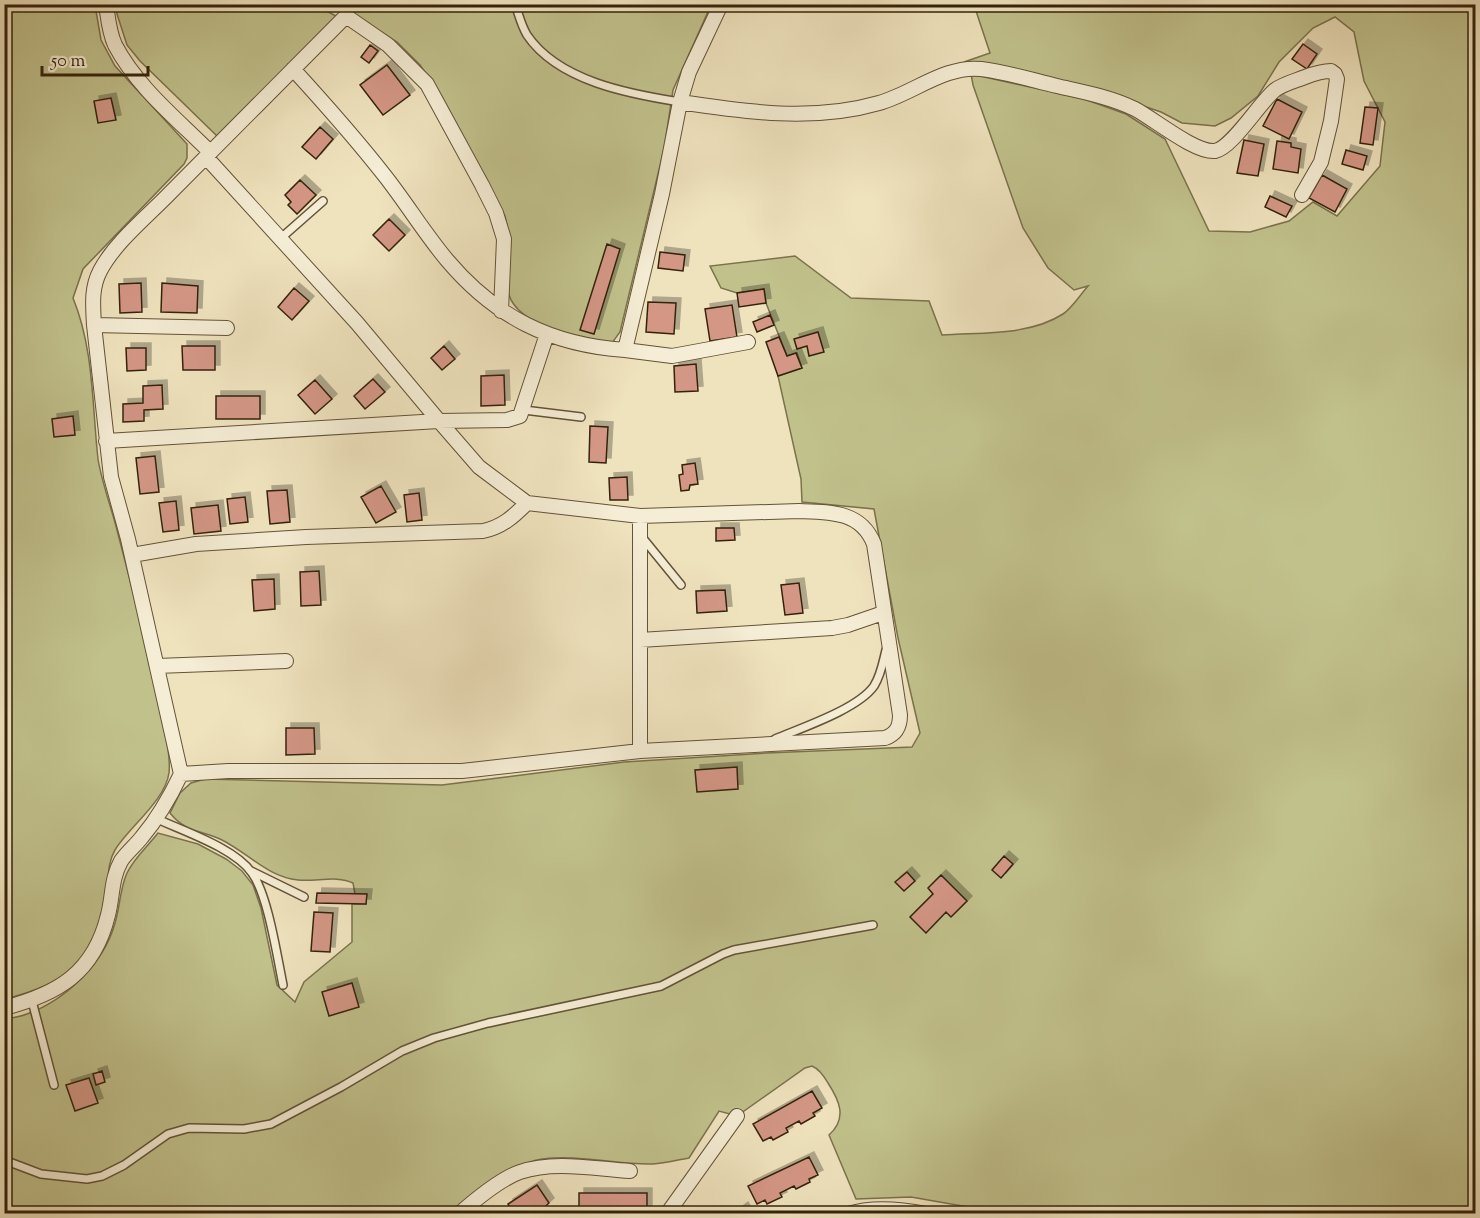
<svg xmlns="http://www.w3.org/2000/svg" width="1480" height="1218" font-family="'Sorts Mill Goudy',serif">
	<defs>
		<filter id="shadow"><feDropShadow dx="5" dy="-5" stdDeviation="0" flood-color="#0004"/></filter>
	</defs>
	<rect width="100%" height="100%" fill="#efe3be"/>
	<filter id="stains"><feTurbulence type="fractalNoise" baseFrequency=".00333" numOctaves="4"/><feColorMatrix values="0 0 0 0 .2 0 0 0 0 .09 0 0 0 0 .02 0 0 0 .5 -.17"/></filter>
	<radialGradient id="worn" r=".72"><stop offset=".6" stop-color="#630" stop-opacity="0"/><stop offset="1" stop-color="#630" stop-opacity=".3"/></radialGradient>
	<!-- green -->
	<path fill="#c1c18c" stroke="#7a724c" stroke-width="1.5" d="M 4,5 L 95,5 L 101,40 L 115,66 L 187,144 L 187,158 L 184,164 L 83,269 L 73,298 C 94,349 92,406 98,459 C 102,484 112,509 118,534 C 133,591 148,648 159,706 C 163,727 171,751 169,773 C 165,801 129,827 115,850 C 107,863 109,880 106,895 C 104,905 104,916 100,926 C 84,972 49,988 5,999 Z
		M 116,5 L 315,5 L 338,17 L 217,136 L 140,61 L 127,45 L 117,14 Z
		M 338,5 L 711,5 L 673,90 L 664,149 L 620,332 L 612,343 C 579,337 509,327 507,285 C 505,261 512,239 505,216 L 442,97 L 420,65 L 397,42 Z
		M 974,5 L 1475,5 L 1475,1213 L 1008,1214 L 911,1197 L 856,1199 L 829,1135 C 848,1118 839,1100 828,1083 C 824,1076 819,1069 812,1066 L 805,1068 L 737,1116 L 719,1111 L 689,1158 C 677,1160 665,1163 653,1164 C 616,1165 578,1154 542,1159 C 515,1163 471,1195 452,1213 L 5,1213 L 4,1019 C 12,1018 20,1017 27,1014 C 66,1000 104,963 115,923 C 120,907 120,888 127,873 C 134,858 148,846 158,833 L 198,844 L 226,859 L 242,871 L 253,885 L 261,908 L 277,985 L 295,1002 L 304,982 L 352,942 L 352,904 L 366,904 L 366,894 L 355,894 L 353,883 C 337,875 316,882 298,880 C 268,877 248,853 222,840 C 201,830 186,833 170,813 L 180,793 L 191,783 L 205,779 L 442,785 L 624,762 L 766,753 L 912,747 L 920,733 L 898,638 L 874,509 L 802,502 L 801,479 L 778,376 L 802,368 L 797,353 L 787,356 L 766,303 L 764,289 L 737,293 L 721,288 L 710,266 L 795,256 L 851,298 L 929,301 L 942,335 C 981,332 1029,336 1063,314 C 1072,308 1080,295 1088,286 L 1074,290 L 1048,268 L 1023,228 L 973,85 L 971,74 L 1084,99 L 1126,114 L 1165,139 L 1209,231 L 1250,232 L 1289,221 L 1313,202 L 1337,216 L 1380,166 L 1385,122 L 1364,81 L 1354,32 L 1335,17 L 1313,28 L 1279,62 L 1258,96 L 1231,118 L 1215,126 L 1182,123 L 1161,112 L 1105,93 L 1000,66 L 964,62 L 990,53 Z"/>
	<!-- building -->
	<path fill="#d49786" stroke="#34230b" stroke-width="1.5" filter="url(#shadow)" d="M 1303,44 L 1317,54 L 1307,69 L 1292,59 Z
		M 370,45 L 378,51 L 369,63 L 361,57 Z
		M 387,65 L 410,95 L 383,115 L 360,85 Z
		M 111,98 L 116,120 L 98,123 L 94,101 Z
		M 1277,99 L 1302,112 L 1289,139 L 1263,126 Z
		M 1365,107 L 1378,108 L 1373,145 L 1360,143 Z
		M 320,127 L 333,139 L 316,159 L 302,147 Z
		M 1244,140 L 1264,144 L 1258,176 L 1237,173 Z
		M 1277,141 L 1291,143 L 1291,147 L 1301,149 L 1298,173 L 1273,169 Z
		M 1346,150 L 1367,156 L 1363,170 L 1342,164 Z
		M 1322,175 L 1347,189 L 1335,212 L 1309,198 Z
		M 300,180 L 316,195 L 297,214 L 288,205 L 291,202 L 285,195 Z
		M 1270,196 L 1292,206 L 1286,217 L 1265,207 Z
		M 389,219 L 405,235 L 389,251 L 373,235 Z
		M 607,244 L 620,249 L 594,334 L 580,330 Z
		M 660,252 L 685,255 L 683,271 L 658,268 Z
		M 141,283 L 142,312 L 120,313 L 119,284 Z
		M 162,283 L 198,286 L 197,313 L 161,312 Z
		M 294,288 L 309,301 L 292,320 L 278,307 Z
		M 764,289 L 766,303 L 739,307 L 737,293 Z
		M 648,302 L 676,303 L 674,334 L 646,332 Z
		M 732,305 L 737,337 L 710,341 L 705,309 Z
		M 770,315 L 774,325 L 757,332 L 753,322 Z
		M 818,332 L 824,352 L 809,356 L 807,346 L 797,349 L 794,339 Z
		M 779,337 L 787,356 L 796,353 L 802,368 L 778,376 L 766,342 Z
		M 182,346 L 215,346 L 215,370 L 183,370 Z
		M 444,346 L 455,359 L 442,370 L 431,358 Z
		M 126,348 L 146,348 L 146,370 L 127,371 Z
		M 696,364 L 698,391 L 675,392 L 674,366 Z
		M 504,375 L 505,405 L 481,406 L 481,376 Z
		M 373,379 L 385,392 L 365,409 L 354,396 Z
		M 315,380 L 332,399 L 315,414 L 298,395 Z
		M 162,385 L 163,409 L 144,410 L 144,421 L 123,422 L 123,404 L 143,403 L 143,386 Z
		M 216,396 L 260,396 L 260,419 L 216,419 Z
		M 73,416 L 75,435 L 54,437 L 52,419 Z
		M 590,426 L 608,427 L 606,463 L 589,462 Z
		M 155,456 L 159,492 L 140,494 L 136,458 Z
		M 695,463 L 698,484 L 690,485 L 689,490 L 681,491 L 679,475 L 683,474 L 682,465 Z
		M 627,477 L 628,500 L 610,500 L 609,478 Z
		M 381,486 L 396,512 L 376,523 L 361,497 Z
		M 287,490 L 290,522 L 270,524 L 267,491 Z
		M 419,493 L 422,520 L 407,522 L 404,495 Z
		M 245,497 L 248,522 L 230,524 L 227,499 Z
		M 176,501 L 179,530 L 163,532 L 159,503 Z
		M 218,505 L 221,531 L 194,534 L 191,508 Z
		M 716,528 L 734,528 L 735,540 L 716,541 Z
		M 319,571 L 321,605 L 301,606 L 300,572 Z
		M 274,579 L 275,609 L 254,611 L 252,580 Z
		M 799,583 L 803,613 L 785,615 L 781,585 Z
		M 725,590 L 727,611 L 697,613 L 696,591 Z
		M 286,728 L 314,728 L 315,754 L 286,755 Z
		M 737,767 L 738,789 L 697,792 L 695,770 Z
		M 1004,856 L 1013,864 L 1001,878 L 992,870 Z
		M 907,872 L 915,881 L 904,891 L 895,882 Z
		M 941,875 L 967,901 L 951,917 L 946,912 L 926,933 L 910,917 L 933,894 L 928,888 Z
		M 317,893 L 367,894 L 366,904 L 316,903 Z
		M 314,912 L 333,913 L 330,952 L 311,951 Z
		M 352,983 L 359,1007 L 329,1016 L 322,992 Z
		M 102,1071 L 105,1082 L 96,1085 L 93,1074 Z
		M 89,1078 L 98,1103 L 75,1111 L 66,1085 Z
		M 812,1091 L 822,1108 L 813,1113 L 815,1116 L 801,1124 L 799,1121 L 786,1128 L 788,1132 L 773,1140 L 771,1137 L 763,1141 L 753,1124 Z
		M 809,1157 L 818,1175 L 809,1179 L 810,1182 L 796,1189 L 794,1186 L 780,1193 L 782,1197 L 767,1204 L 765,1200 L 757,1204 L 748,1186 Z
		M 537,1185 L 549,1203 L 537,1214 L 514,1214 L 508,1204 Z
		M 579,1193 L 647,1193 L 647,1213 L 579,1213 Z
		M 743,1207 L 747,1214 L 734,1214 Z"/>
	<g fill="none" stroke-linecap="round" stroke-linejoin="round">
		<!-- service casing -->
		<g stroke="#635338" stroke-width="10">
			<path id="service" d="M 515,4 C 519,15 521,25 527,35 C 558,81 629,94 680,102
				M 281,238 L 323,201
				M 524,410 L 581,417
				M 641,536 L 681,585
				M 775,739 C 801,728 858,709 874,686 C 881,675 883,662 886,650
				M 155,818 C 183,831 235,848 252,873 C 268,895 277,956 283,985
				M 251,871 L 304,897
				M 32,1001 L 54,1085
				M 4,1160 L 41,1174 L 87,1179 L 102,1176 L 124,1165 L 168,1134 L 189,1128 L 244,1129 L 271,1124 L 341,1087 L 402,1051 L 434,1038 L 488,1023 L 661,986 L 723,954 L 734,950 L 873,925"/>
		</g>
		<!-- minor casing -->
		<g stroke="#635338" stroke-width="16">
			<path id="minor" d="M 106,4 C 108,18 109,32 115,45 C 137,87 177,119 210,152
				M 293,69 C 325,104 356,139 385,176 C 407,204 425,234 447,260 C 495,317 551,345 625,350 L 662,194 L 680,102 L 689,72 L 721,4
				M 680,102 C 746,112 813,122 879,103 C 912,94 945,65 981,69 C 1006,72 1032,80 1057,86 C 1083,92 1111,97 1135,109 C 1154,119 1195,153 1215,151 C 1232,148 1260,102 1275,90 C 1283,84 1295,81 1305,77 C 1313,74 1321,71 1331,71 L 1335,74 L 1337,79 L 1331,121 L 1321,162 L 1302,195
				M 206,157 L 357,323 L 439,421
				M 94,325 C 93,306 91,288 100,271 C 115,242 149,215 171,192 C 229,133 288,75 346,16 L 388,45 L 427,84 L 482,185 L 496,213 L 504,239 L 501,311
				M 625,350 L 672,356 L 748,342
				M 106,441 L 439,421
				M 132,555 L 196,544 L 306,537 L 483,531 C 502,527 513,517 527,503 L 479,467 L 439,421 L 507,420 L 520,416 L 547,334
				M 640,640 L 832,628 L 848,625 L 883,613
				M 157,666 L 286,661
				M 640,751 L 640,516
				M 181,774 L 228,771 L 462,771 L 640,751 L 885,738 C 897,734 900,726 900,715 L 874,544 C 861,511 830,512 799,511 L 640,516 L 527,503
				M 4,1008 C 58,994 94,973 108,915 C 113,896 111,879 121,861 C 127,852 136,845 142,837 C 158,818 171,795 181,774 L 128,539 L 111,477 L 94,325 L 227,328
				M 459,1214 C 475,1200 500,1179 520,1172 C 554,1160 596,1169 630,1171
				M 667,1214 L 737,1116
				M 848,1214 C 873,1206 901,1209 926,1214"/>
		</g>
		<!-- service -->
		<use href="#service" stroke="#f5edd5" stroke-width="7"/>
		<!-- minor -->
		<use href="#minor" stroke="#f5edd5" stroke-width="14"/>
	</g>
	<!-- margin -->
	<rect width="1480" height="1218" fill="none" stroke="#efe3be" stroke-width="24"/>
	<rect x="6" y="6" width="1468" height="1206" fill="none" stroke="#34230b" stroke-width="3"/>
	<rect x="12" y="12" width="1456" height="1194" fill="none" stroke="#34230b" stroke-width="1.5"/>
	<!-- scale -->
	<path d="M42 66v9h106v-9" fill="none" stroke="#34230b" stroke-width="3"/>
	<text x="51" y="66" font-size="18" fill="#34230b" stroke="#f5edd5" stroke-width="4.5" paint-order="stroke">50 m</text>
	<rect width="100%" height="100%" filter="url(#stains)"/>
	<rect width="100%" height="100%" fill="url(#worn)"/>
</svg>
